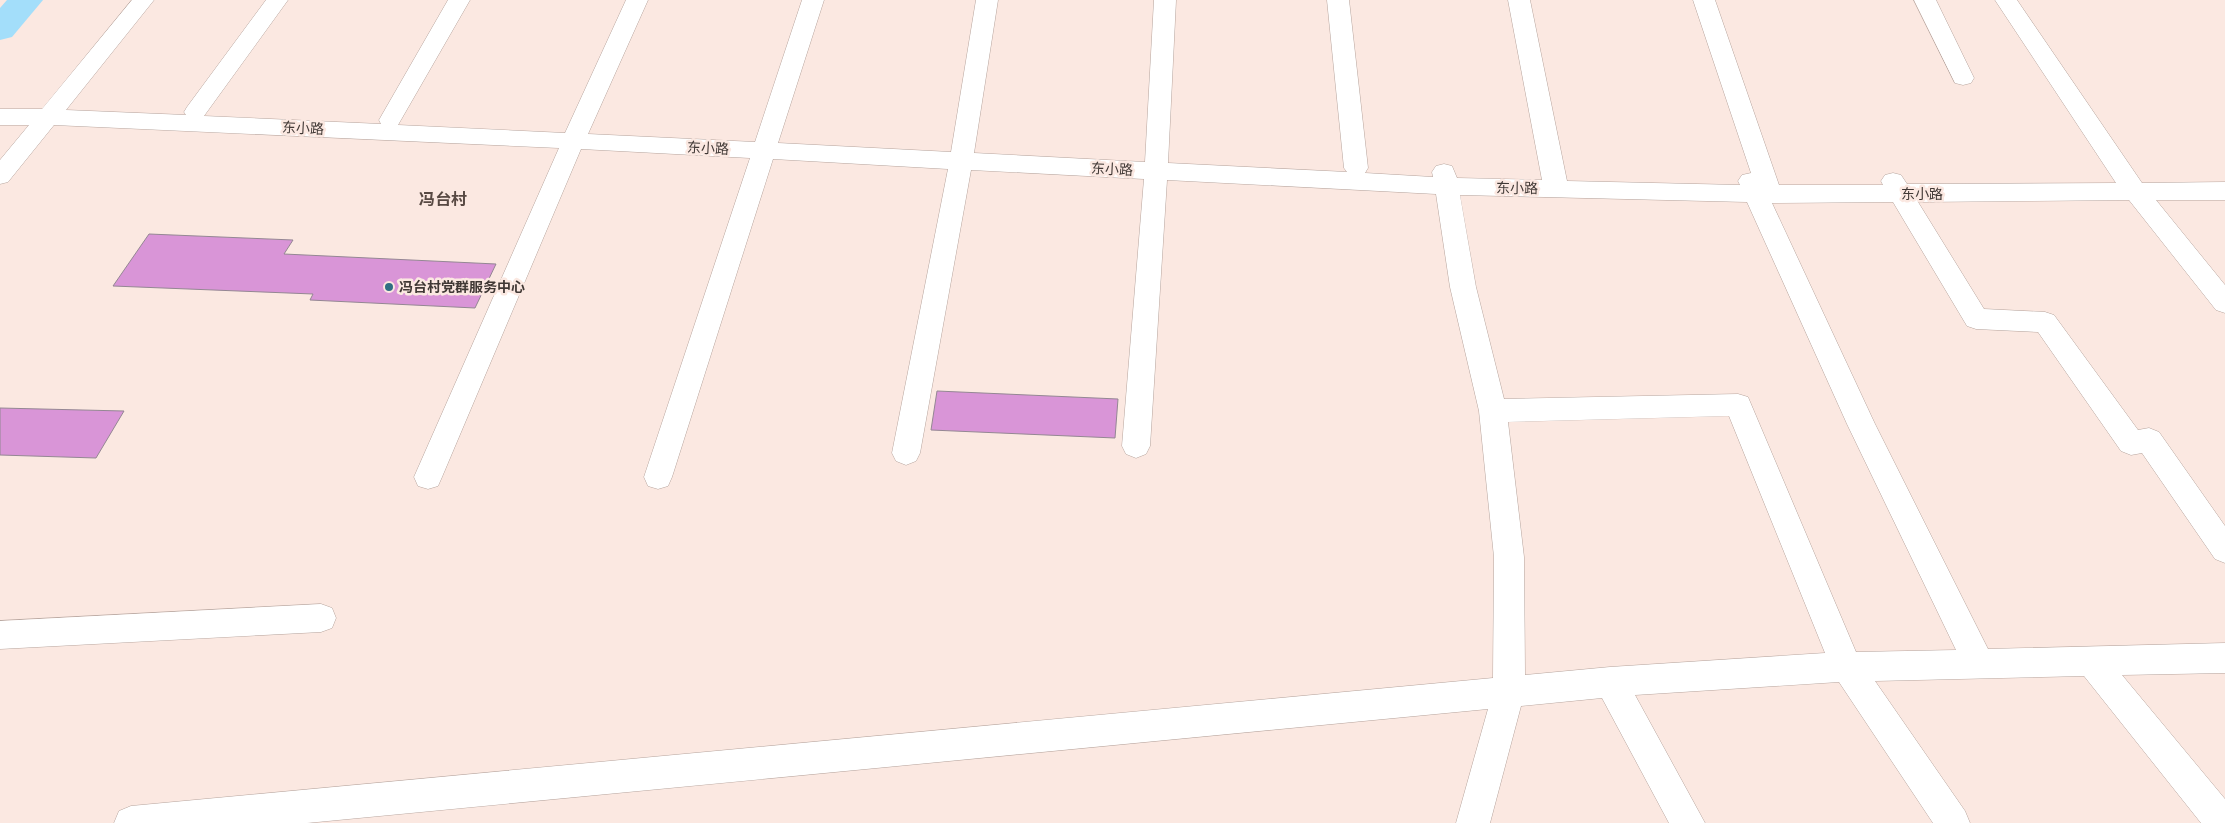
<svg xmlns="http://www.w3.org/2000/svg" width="2225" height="823" font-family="Inter,'Noto Sans SC',sans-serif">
	<rect width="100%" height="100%" fill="#fbe8e1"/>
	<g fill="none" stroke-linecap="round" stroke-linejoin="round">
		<!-- canal -->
		<path fill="#a3defa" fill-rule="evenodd" d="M 7,0 L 43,0 L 12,37 L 0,40 L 0,8 Z"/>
	</g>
	<!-- building -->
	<path fill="#d995d7" stroke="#948793" d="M 149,234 L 293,240 L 284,254 L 496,264 L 475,308 L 310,300 L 313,294 L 113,286 Z
		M 937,391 L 1118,399 L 1115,438 L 931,430 Z
		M 0,408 L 124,411 L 96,458 L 0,455 Z"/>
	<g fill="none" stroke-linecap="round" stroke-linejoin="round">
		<!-- minor casing -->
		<g stroke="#b6a49d" stroke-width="1">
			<path id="minor" d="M 132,0 L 154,0 L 66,110 L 186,115 L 184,112 L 187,107 L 266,0 L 288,0 L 204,116 L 381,124 L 379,120 L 448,0 L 470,0 L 398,125 L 565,133 L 626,0 L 648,0 L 588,134 L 755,142 L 802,0 L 824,0 L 778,143 L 951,152 L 976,0 L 998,0 L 974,153 L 1145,162 L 1154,0 L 1176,0 L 1168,163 L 1347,172 L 1344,168 L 1327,0 L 1349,0 L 1368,168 L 1365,173 L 1433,177 L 1432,172 L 1436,166 L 1444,164 L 1452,166 L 1457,178 L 1542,180 L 1508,0 L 1530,0 L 1567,181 L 1740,185 L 1738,181 L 1742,175 L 1751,173 L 1693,0 L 1715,0 L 1779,185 L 1883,185 L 1881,181 L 1885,175 L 1893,173 L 1901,175 L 1907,184 L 2116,183 L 1995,0 L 2017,0 L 2142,183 L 2225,182 L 2225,200 L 2156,200 L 2225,285 L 2225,313 L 2216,310 L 2129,200 L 1918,202 L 1984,309 L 2045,312 L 2054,315 L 2138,430 L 2149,428 L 2159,432 L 2225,526 L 2225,563 L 2215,559 L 2142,453 L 2131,455 L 2121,451 L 2038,332 L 1976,329 L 1967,326 L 1893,202 L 1772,203 L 1875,424 L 1988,649 L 2225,643 L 2225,673 L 2122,675 L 2225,799 L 2225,823 L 2201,823 L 2084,676 L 1875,681 L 1965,811 L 1970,823 L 1933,823 L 1839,682 L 1635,695 L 1705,823 L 1669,823 L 1602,698 L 1521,706 L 1490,823 L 1456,823 L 1488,709 L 307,823 L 114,823 L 119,811 L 131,806 L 1493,678 L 1494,557 L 1479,411 L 1450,287 L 1436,194 L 1167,180 L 1150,446 L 1146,454 L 1136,458 L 1126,454 L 1122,446 L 1144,179 L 971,170 L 920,453 L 916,461 L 906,465 L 896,461 L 892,453 L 948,169 L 773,159 L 672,477 L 668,486 L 658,489 L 648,486 L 644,477 L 750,158 L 581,149 L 442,477 L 438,486 L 428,489 L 418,486 L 414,477 L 559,148 L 54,125 L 8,182 L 0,184 L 0,160 L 29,125 L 0,125 L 0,109 L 42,109 ZM 1460,195 L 1747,202 L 1847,424 L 1956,650 L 1856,652 L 1748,397 L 1738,394 L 1504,399 L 1476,287 ZM 1729,416 L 1825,653 L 1610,667 L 1525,675 L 1524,557 L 1508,422 Z
				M 1914,0 L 1936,0 L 1974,78 L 1971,83 L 1963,85 L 1955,83 Z
				M 321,604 L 332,608 L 336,618 L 332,628 L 321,632 L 0,649 L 0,621 Z"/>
		</g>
		<!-- minor -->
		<use href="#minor" fill="#fff" fill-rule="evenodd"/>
	</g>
	<!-- markers -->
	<circle fill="#2f6e83" stroke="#fbe8e1" stroke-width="2" cx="389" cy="287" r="5"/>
	<g text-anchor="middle" stroke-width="5" stroke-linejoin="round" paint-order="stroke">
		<!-- street labels -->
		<g font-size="14" fill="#403835" stroke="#fbe8e1">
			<text transform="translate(303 128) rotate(3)" y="5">东小路</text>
			<text transform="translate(708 148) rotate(3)" y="5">东小路</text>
			<text transform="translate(1112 169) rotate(3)" y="5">东小路</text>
			<text transform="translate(1517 188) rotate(1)" y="5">东小路</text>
			<text x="1922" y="199">东小路</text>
		</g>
		<!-- poi labels -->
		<g font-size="14" font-weight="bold" fill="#403835" stroke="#fbe8e1" text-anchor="start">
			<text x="399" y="292">冯台村党群服务中心</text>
		</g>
		<!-- quarter labels -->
		<g font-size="16" font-weight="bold" fill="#584943" stroke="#fbe8e1">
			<text x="443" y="205">冯台村</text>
		</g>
	</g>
</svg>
